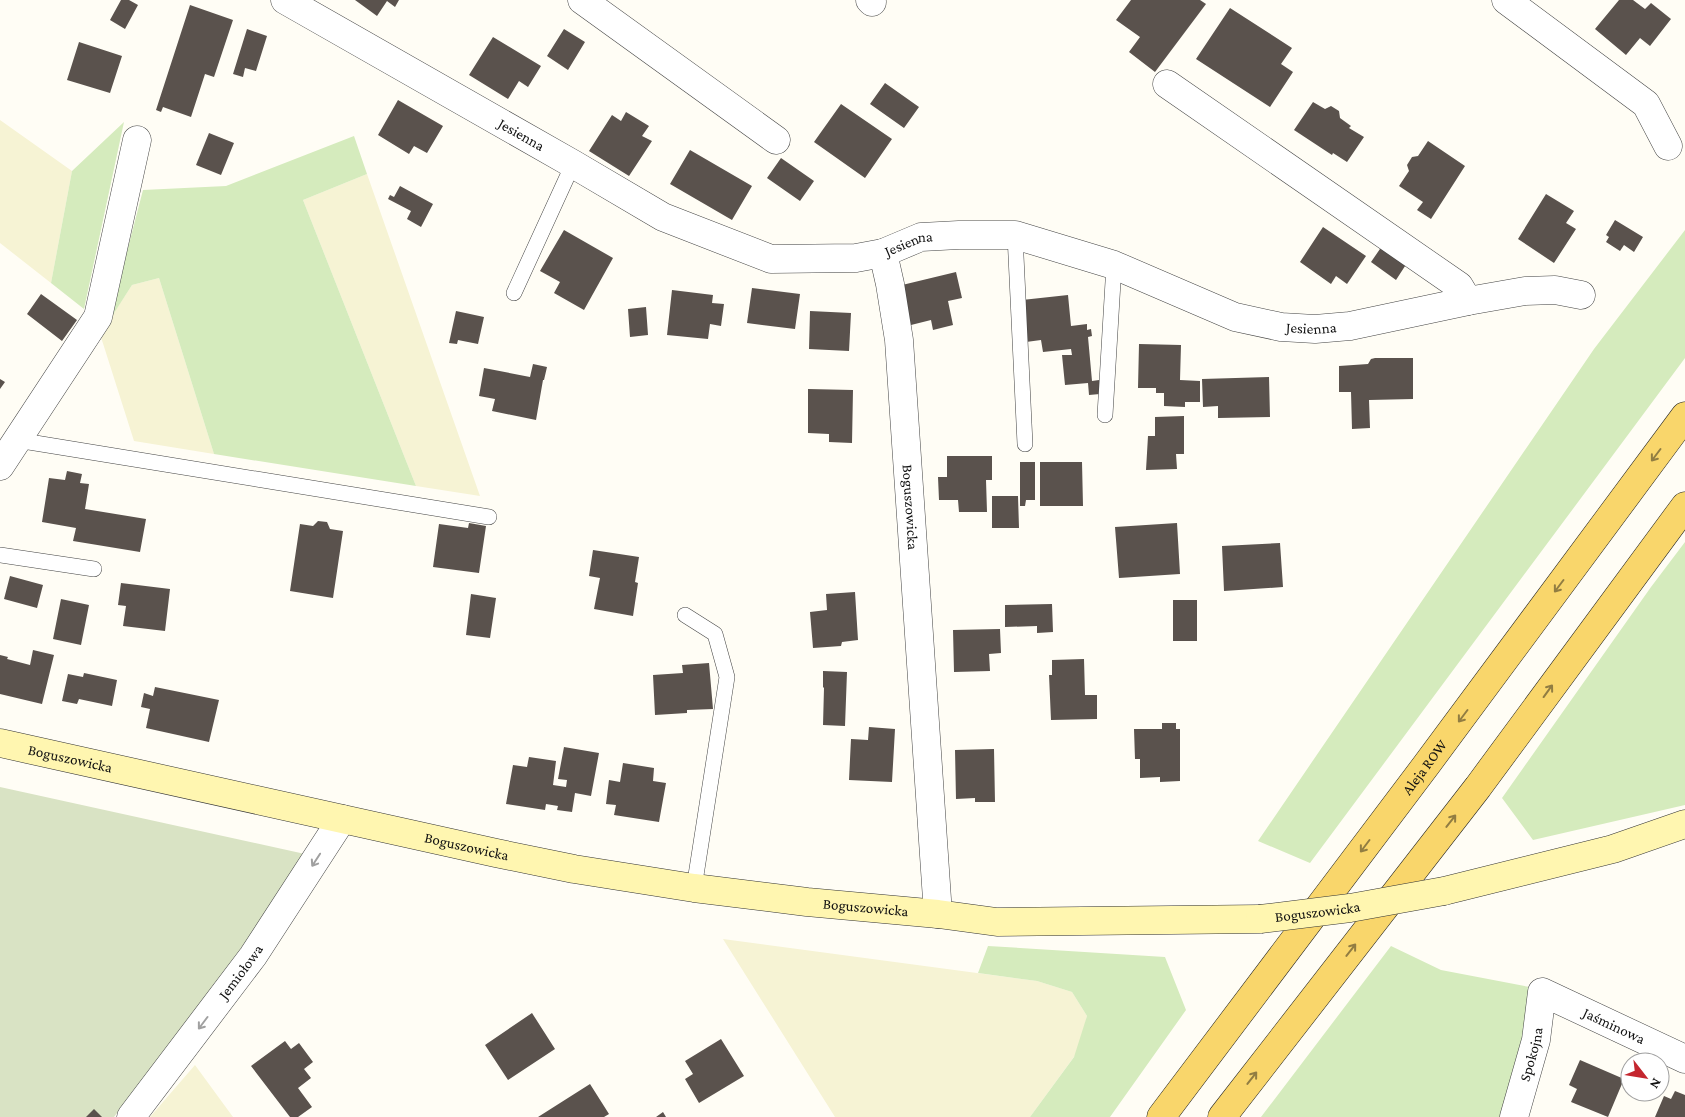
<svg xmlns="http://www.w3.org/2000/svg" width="1685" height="1117" font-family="'Crimson Pro',serif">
	<rect width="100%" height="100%" fill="#fffdf5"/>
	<!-- farmland -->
	<path fill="#f6f3d4" d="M 0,120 L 72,171 L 51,283 L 0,243 Z
		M 367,174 L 480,496 L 416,486 L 303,200 Z
		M 159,278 L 214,454 L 134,441 L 100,334 L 132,285 Z
		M 723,939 L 1037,981 L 1072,992 L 1087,1016 L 1079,1050 L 1030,1117 L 835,1117 Z
		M 195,1065 L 233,1117 L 150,1117 Z"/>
	<!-- green -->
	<path fill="#d5ebbd" d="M 124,122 L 84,309 L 51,283 L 72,171 Z
		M 354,136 L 367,174 L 303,200 L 416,486 L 214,454 L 159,278 L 132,285 L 109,321 L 143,190 L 226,186 Z
		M 1685,230 L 1685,358 L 1310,863 L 1258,841 L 1594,349 Z
		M 1685,542 L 1685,805 L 1533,840 L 1502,798 L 1651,587 Z
		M 988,946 L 1165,957 L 1186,1010 L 1110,1117 L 1030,1117 L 1074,1057 L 1087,1016 L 1072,992 L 1037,981 L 978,973 Z
		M 1391,946 L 1441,970 L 1540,989 L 1508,1117 L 1261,1117 Z"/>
	<!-- cemetery -->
	<path fill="#d9e3c4" d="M 0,787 L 305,854 L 241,956 L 114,1117 L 0,1117 Z"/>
	<!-- building -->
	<path fill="#5a524d" d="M 121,0 L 129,0 L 138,5 L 125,29 L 110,20 Z
		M 355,0 L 399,0 L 395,7 L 387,1 L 377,16 Z
		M 1131,0 L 1200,0 L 1206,4 L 1155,72 L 1129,52 L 1140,37 L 1116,20 Z
		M 1619,0 L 1633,0 L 1645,9 L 1651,3 L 1671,19 L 1650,46 L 1640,38 L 1626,55 L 1595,29 Z
		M 190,5 L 233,20 L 214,77 L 205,74 L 191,117 L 163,107 L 161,112 L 156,110 Z
		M 1230,8 L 1292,48 L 1281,64 L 1293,72 L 1270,107 L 1196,59 Z
		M 247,29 L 267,36 L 256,71 L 245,68 L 243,77 L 233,74 Z
		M 564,29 L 585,42 L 568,70 L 547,56 Z
		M 493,37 L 541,66 L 528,87 L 519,81 L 508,99 L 469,75 Z
		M 79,42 L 122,56 L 110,93 L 67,80 Z
		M 885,83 L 919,107 L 904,128 L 870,104 Z
		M 398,100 L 443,126 L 427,153 L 414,146 L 409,154 L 378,135 Z
		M 1313,102 L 1325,109 L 1331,106 L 1339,111 L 1340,118 L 1351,126 L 1349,128 L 1364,137 L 1347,162 L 1333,153 L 1332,155 L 1294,130 Z
		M 841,104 L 892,139 L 865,178 L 814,142 Z
		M 626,112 L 649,126 L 642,136 L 652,141 L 629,176 L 589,151 L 612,115 L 621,121 Z
		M 209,133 L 234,143 L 221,175 L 196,165 Z
		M 1428,141 L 1465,166 L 1431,219 L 1417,210 L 1423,202 L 1399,186 L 1409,171 L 1407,165 L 1412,157 L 1418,156 Z
		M 690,150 L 752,186 L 732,220 L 670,184 Z
		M 781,158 L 814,181 L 800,201 L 767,178 Z
		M 400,186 L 433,204 L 421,227 L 407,219 L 411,211 L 388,199 L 390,195 L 394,197 Z
		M 1546,194 L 1574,211 L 1566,223 L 1576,229 L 1554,263 L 1518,239 Z
		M 1615,220 L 1643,237 L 1634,252 L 1624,245 L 1620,251 L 1606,242 L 1609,237 L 1606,235 Z
		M 1323,227 L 1366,256 L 1347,284 L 1336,276 L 1331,284 L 1300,262 Z
		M 564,230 L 613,258 L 584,310 L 554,293 L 560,282 L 540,271 Z
		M 1382,246 L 1407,263 L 1396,280 L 1371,262 Z
		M 956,272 L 962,298 L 948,301 L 953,325 L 933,330 L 931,320 L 907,326 L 898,286 Z
		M 752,288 L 800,294 L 795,329 L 747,323 Z
		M 672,290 L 713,295 L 712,303 L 724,304 L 721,326 L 710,324 L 708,339 L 667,335 Z
		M 41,294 L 77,320 L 62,341 L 27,314 Z
		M 1068,295 L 1071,326 L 1087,324 L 1087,330 L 1091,329 L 1092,336 L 1088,337 L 1092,381 L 1099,380 L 1100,394 L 1089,395 L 1088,383 L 1065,385 L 1062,355 L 1072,355 L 1071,349 L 1043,352 L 1041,340 L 1026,342 L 1022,300 Z
		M 646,307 L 648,335 L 630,337 L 628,309 Z
		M 456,311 L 484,317 L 478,344 L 458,340 L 457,344 L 449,343 Z
		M 810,311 L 851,313 L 849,351 L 809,349 Z
		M 1139,344 L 1181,345 L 1180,380 L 1200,381 L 1200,402 L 1185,402 L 1185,407 L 1164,406 L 1164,393 L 1156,393 L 1156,388 L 1138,388 Z
		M 1375,358 L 1413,358 L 1413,399 L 1369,400 L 1370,428 L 1352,429 L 1351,392 L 1339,392 L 1339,366 L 1368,364 L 1371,359 Z
		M 533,364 L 547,367 L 544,380 L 543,380 L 536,420 L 492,411 L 495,399 L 479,396 L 484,368 L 530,377 Z
		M 1269,377 L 1270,417 L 1218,418 L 1218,406 L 1203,407 L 1202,379 Z
		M 0,379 L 5,382 L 0,389 Z
		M 808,389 L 853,390 L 852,443 L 829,442 L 829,434 L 808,433 Z
		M 1184,416 L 1184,454 L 1176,454 L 1177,469 L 1146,470 L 1148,436 L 1155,436 L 1155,417 Z
		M 947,456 L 992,456 L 992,480 L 986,480 L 987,512 L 959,512 L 958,500 L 939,500 L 938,477 L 947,477 Z
		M 1020,462 L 1035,462 L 1035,500 L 1026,500 L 1025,506 L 1020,506 Z
		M 1040,462 L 1082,462 L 1083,506 L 1040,506 Z
		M 67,471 L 82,474 L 80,483 L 89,484 L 85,509 L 146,519 L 140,552 L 73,541 L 76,528 L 42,522 L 49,478 L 65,480 Z
		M 992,496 L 1018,496 L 1019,528 L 992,528 Z
		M 318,521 L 327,522 L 330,529 L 343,531 L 333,598 L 290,591 L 300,524 L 313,526 Z
		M 469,523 L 486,526 L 479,573 L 433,567 L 439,524 L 468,528 Z
		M 1177,523 L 1180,574 L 1119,578 L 1115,527 Z
		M 1280,543 L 1283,587 L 1224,591 L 1222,546 Z
		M 593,550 L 639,557 L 635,582 L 638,583 L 633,616 L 594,609 L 600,578 L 589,576 Z
		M 10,576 L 43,585 L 37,608 L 4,599 Z
		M 121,583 L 170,589 L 165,631 L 123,626 L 126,606 L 118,605 Z
		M 855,592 L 858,640 L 842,642 L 841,646 L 813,648 L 810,612 L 827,610 L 826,594 Z
		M 471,594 L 496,598 L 490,638 L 466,635 Z
		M 61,599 L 89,605 L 81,645 L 53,639 Z
		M 1173,600 L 1197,600 L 1197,641 L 1173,641 Z
		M 1052,604 L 1053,632 L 1037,633 L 1037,626 L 1005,627 L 1005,605 Z
		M 1000,629 L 1001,653 L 989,654 L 990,671 L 954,672 L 953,630 Z
		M 33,650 L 54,655 L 42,704 L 0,694 L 0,655 L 8,657 L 7,659 L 30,665 Z
		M 1084,659 L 1085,695 L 1097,695 L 1097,719 L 1051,720 L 1049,675 L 1052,675 L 1052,660 Z
		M 709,663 L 713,709 L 687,710 L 687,713 L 655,715 L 653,675 L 683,673 L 682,665 Z
		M 823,671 L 847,672 L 845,726 L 823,725 L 824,688 L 823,687 Z
		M 84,673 L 117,680 L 112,706 L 79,699 L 77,704 L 62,701 L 68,674 L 83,677 Z
		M 155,687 L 219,700 L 209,742 L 146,728 L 150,709 L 141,707 L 144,693 L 153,696 Z
		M 1162,723 L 1176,723 L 1176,729 L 1180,729 L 1180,781 L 1160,782 L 1160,777 L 1140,778 L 1140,759 L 1135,759 L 1134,729 L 1162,729 Z
		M 869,727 L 895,729 L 892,782 L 849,780 L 851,739 L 868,740 Z
		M 564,747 L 599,753 L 591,796 L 575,793 L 572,812 L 557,810 L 558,806 L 546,804 L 545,810 L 506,804 L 513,765 L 527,767 L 529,757 L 556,761 L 553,785 L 566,787 L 567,780 L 558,779 Z
		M 994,749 L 995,802 L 975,802 L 975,798 L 956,799 L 955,750 Z
		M 623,763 L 654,768 L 653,781 L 666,783 L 659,822 L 614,815 L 616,805 L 606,804 L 609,780 L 620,782 Z
		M 532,1013 L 555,1049 L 508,1080 L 485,1045 Z
		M 721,1039 L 744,1076 L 699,1103 L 685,1079 L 693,1074 L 685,1061 Z
		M 285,1041 L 291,1049 L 299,1043 L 313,1062 L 304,1069 L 311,1078 L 298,1088 L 312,1107 L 298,1117 L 290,1117 L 251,1066 Z
		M 1580,1060 L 1624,1079 L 1608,1117 L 1571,1102 L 1577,1089 L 1569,1085 Z
		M 590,1084 L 609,1114 L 604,1117 L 538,1117 Z
		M 1675,1091 L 1685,1095 L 1685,1117 L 1655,1117 L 1664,1096 L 1671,1099 Z
		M 94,1109 L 102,1117 L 86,1117 Z
		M 663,1112 L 666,1117 L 656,1117 Z"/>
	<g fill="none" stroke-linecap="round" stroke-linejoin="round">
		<!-- lane casing -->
		<g stroke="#444" stroke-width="16">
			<path id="lane" d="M 1015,235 L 1025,444
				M 514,293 L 573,164
				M 1105,415 L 1114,265
				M 18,438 L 29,442 L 489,517
				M 0,555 L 94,569
				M 685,615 L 715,634 L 727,677 L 694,888"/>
		</g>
		<!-- street casing -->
		<g stroke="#444" stroke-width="29">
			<g id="street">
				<path id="s1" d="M 285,0 L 573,164 L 663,217 L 771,259 L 856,258 L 883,253 L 921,237 L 959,235 L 1015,235 L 1114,265 L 1235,317 L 1281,327 L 1315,329 L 1350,326 L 1468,301 L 1525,291 L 1555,290 L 1581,295"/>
				<path d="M 582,0 L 776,140"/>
				<path d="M 870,0 L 872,2"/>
				<path d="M 1506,0 L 1646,104 L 1668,146"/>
				<path d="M 1167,84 L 1459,286 L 1468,301"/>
				<path id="s2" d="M 883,253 L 890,284 L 899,340 L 938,914"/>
				<path d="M 0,466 L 98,317 L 137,140"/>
				<path id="s3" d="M 131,1117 L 253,956 L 342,819"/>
				<path id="s4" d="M 1514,1117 L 1536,1040 L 1542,992 L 1685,1059"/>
			</g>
		</g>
		<!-- secondary casing -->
		<g stroke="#333" stroke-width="29">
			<g id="secondary">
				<path id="s5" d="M 0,743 L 496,853 L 574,869 L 694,888 L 807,902 L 938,914 L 997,922 L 1260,919"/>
				<path d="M 1444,891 L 1613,849 L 1685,824"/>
			</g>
		</g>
		<!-- primary casing -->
		<g stroke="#222" stroke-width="29">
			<g id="primary">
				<path id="s6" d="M 1161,1117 L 1427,764 L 1685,416"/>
				<path d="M 1222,1117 L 1478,787 L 1685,506"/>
			</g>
		</g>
		<!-- lane -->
		<use href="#lane" stroke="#fff" stroke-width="15"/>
		<!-- street -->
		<use href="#street" stroke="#fff" stroke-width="28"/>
		<!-- secondary -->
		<use href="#secondary" stroke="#fff6b0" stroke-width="28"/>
		<!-- primary -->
		<use href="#primary" stroke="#f9d66b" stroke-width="28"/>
		<!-- secondary-bridge casing -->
		<g stroke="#333" stroke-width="29" stroke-linecap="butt">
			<g id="secondary-bridge">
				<path id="s7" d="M 1260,919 L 1350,908 L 1444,891"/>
			</g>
		</g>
		<!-- secondary-bridge -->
		<use href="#secondary-bridge" stroke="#fff6b0" stroke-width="28"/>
	</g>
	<!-- one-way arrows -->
	<defs><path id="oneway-shaft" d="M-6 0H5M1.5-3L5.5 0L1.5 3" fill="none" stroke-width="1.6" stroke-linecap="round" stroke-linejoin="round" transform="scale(1.25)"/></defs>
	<g stroke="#917d42">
		<use href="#oneway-shaft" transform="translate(1656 455) rotate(127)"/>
		<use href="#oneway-shaft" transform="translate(1559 586) rotate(127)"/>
		<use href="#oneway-shaft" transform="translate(1548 691) rotate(-54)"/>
		<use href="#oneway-shaft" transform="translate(1463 716) rotate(127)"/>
		<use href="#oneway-shaft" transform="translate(1451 821) rotate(-52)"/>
		<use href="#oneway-shaft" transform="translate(1365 846) rotate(127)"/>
		<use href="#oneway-shaft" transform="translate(1351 950) rotate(-52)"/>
		<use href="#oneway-shaft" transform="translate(1252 1078) rotate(-52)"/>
	</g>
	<g stroke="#a0a0a0">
		<use href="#oneway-shaft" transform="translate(316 860) rotate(123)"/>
		<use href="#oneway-shaft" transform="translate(203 1023) rotate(127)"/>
	</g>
	<g text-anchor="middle" stroke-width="5" stroke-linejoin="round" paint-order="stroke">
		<!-- street labels -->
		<g font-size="15" fill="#111" stroke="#fff">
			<text dy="5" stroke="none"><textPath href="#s1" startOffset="272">Jesienna</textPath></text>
			<text dy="5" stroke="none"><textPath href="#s1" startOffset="692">Jesienna</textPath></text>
			<text dy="5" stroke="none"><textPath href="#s1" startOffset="1112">Jesienna</textPath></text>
			<text dy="5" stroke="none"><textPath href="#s2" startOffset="256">Boguszowicka</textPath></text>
			<text dy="5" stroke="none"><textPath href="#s5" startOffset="72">Boguszowicka</textPath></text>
			<text dy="5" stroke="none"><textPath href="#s6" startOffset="438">Aleja ROW</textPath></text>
			<text dy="5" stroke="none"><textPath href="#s5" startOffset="478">Boguszowicka</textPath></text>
			<text dy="5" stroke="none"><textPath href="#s5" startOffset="882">Boguszowicka</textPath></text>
			<text dy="5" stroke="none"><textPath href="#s7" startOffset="58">Boguszowicka</textPath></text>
			<text dy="5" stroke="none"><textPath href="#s3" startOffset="182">Jemiołowa</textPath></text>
			<text dy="5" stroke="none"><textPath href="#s4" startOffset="208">Jaśminowa</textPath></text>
			<text dy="5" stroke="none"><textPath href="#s4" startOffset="65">Spokojna</textPath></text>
		</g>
	</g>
	<!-- north arrow -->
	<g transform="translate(1645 1077) rotate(121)"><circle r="24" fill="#ffffff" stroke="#a0a0a0"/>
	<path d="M0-4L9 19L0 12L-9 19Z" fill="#c4262e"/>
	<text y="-8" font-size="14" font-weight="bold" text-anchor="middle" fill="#111111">N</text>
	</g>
</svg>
